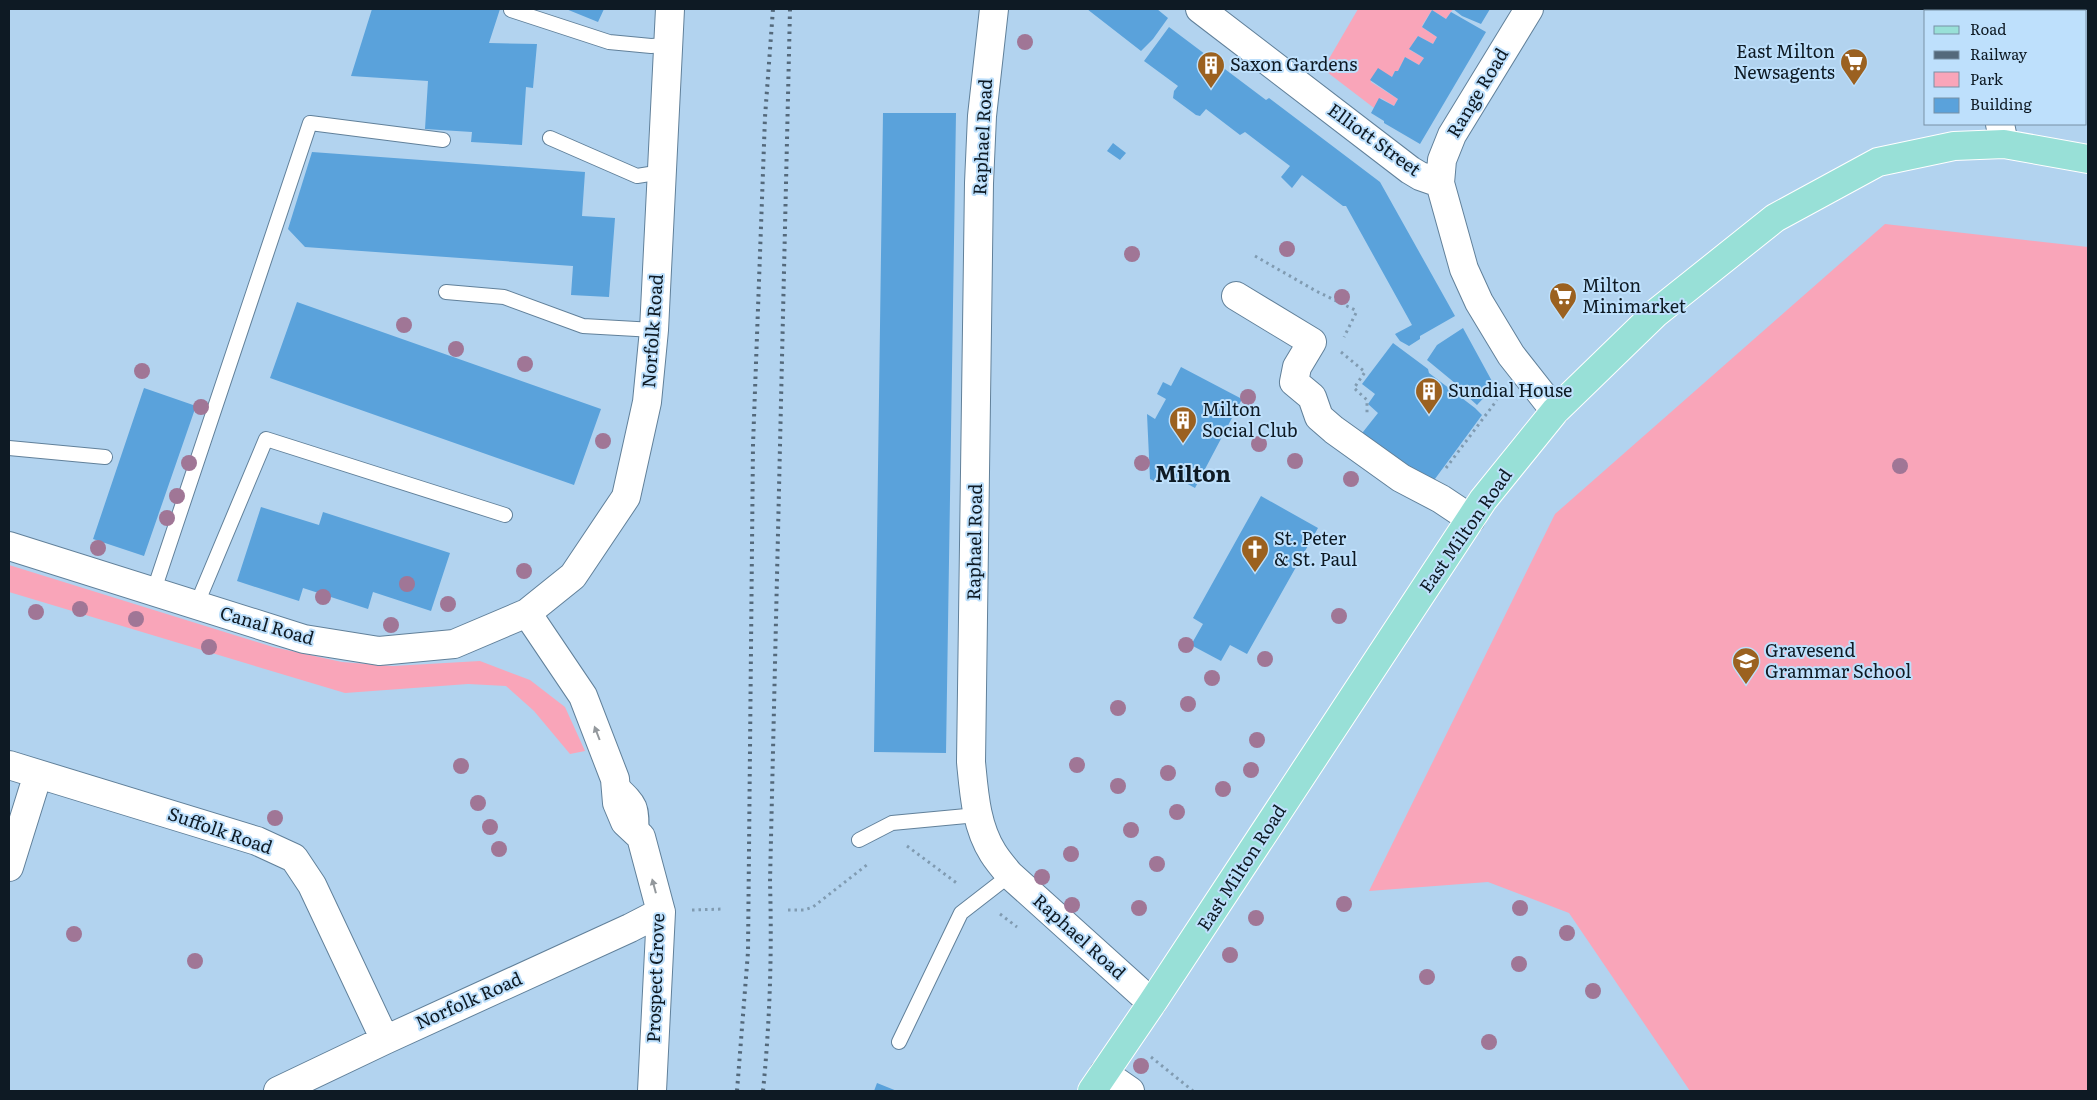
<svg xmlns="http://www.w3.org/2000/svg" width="2097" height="1100" font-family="Literata,serif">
	<rect width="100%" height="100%" fill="#b2d3ef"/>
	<!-- green -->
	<path fill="#f9a5b9" d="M 1358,9 L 1453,9 L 1446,19 L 1432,10 L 1423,24 L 1422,27 L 1437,37 L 1433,44 L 1418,36 L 1410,48 L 1410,50 L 1424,58 L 1419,65 L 1405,57 L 1398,71 L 1395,71 L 1392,77 L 1371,79 L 1371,82 L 1398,99 L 1394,106 L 1381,98 L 1374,108 L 1323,69 Z
		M 1885,224 L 2088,247 L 2088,1091 L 1690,1091 L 1569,913 L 1488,882 L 1369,891 L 1555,514 Z
		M 9,565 L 273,647 L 342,662 L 393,666 L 480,661 L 530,680 L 565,707 L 585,751 L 570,754 L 534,711 L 506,686 L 468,684 L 345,693 L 9,592 Z"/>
	<!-- building -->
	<path fill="#5aa2db" d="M 372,9 L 500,9 L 489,43 L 537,44 L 533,88 L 526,87 L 522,145 L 471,142 L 472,132 L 425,129 L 428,81 L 351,76 Z
		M 566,9 L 604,9 L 598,22 Z
		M 1087,9 L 1157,9 L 1168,18 L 1153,39 L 1141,51 Z
		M 1453,9 L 1490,9 L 1481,24 L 1462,16 Z
		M 1432,10 L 1446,19 L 1451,12 L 1486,32 L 1420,144 L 1384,123 L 1384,121 L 1371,113 L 1379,98 L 1394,106 L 1398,99 L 1370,80 L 1378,68 L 1392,77 L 1395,71 L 1398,71 L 1405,57 L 1419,65 L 1424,58 L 1409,49 L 1418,36 L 1433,44 L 1437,37 L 1422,27 Z
		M 1169,27 L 1266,100 L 1269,98 L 1380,182 L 1455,316 L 1420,336 L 1420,339 L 1409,346 L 1400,341 L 1395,334 L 1412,325 L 1346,206 L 1343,206 L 1302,175 L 1292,188 L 1281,177 L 1290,166 L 1245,132 L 1240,135 L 1206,109 L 1200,116 L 1196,115 L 1173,98 L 1174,91 L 1178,86 L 1144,61 Z
		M 883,113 L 956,113 L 946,753 L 874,752 Z
		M 1113,143 L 1126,153 L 1120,160 L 1107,151 Z
		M 312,152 L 585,172 L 582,216 L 615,218 L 609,297 L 571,295 L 573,266 L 305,247 L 288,229 Z
		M 297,302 L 601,409 L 574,485 L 270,378 Z
		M 1463,328 L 1493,383 L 1491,390 L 1477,405 L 1467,396 L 1467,393 L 1427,360 L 1437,345 Z
		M 1393,343 L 1428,369 L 1429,373 L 1475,408 L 1482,415 L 1432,483 L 1359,437 L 1378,413 L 1368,404 L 1375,394 L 1362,384 Z
		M 1181,367 L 1242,399 L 1195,488 L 1160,469 L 1154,481 L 1150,479 L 1147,414 L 1155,419 L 1166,399 L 1157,394 L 1163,382 L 1171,386 Z
		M 144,388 L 196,406 L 144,556 L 93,539 Z
		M 1261,496 L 1318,528 L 1247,654 L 1230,645 L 1221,661 L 1191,645 L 1203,624 L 1193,618 Z
		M 261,507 L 319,525 L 323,512 L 450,553 L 431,611 L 373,592 L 368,609 L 303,588 L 299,601 L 237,581 Z
		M 877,1083 L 897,1091 L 874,1091 Z"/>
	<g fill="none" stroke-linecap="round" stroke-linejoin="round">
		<!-- service casing -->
		<g stroke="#61809a" stroke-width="16">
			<path id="service" d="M 511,10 L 609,42 L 651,46 L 668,45
				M 550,138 L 637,176 L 662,172
				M 446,292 L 504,297 L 583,326 L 654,330
				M 9,448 L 105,457
				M 153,593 L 310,123 L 443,140
				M 196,606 L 266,439 L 505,515
				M 617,780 C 640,802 643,803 641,836
				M 859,840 L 892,823 L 977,815
				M 899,1042 L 961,913 L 1010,875"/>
		</g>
		<!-- minor casing -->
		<g stroke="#61809a" stroke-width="30">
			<path id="minor" d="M 994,9 L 982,116 L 979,183 L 971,762 C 974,793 976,826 993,853 C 998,861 1004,868 1010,875 L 1152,1003
				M 1200,9 L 1410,170 L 1420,176 L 1440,183
				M 1529,9 L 1452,135 L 1442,160 L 1440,183 L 1464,269 L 1479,302 L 1511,355 L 1555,411
				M 1981,9 L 1985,11
				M 2000,124 L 2004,144
				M 1236,296 L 1312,342 L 1297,367 L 1294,382 L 1312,397 L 1319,417 L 1334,430 L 1401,478 L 1441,499 L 1471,519
				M 9,546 L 304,639 L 379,651 L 454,644 L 527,613 L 573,576 L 626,497 L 647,402 L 654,330 L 670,9
				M 527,613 L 583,696 L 615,779 L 617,803 L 625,822 L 641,837 L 661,912 L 652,1091
				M 9,765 L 257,841 L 294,858 L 312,885 L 385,1040
				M 9,867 L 38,774
				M 1104,1073 L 1130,1091
				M 278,1091 L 385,1040 L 630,928 L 661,912"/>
		</g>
		<!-- primary casing -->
		<g stroke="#fff" stroke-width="30">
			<path id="primary" d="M 1092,1091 L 1152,1003 L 1483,500 L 1555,411 L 1656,313 L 1775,218 L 1878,162 L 1954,146 L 2004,144 L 2088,159"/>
		</g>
		<!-- path -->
		<path stroke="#809bb1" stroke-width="3" stroke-dasharray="2.5 4" stroke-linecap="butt" d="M 1255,256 L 1316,291 L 1355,310 L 1356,313 L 1344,337
			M 1341,352 L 1365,372 L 1354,388 L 1367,400 L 1367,414
			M 1446,468 L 1497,400
			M 907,846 L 958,884
			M 692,910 L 724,909
			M 788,910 L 804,910 L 813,907 L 868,864
			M 1000,914 L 1017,927
			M 1151,1057 L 1193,1091"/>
		<!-- service -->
		<use href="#service" stroke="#fff" stroke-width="14"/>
		<!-- minor -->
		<use href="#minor" stroke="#fff" stroke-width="28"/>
		<!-- primary -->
		<use href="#primary" stroke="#98e0d7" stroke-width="28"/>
		<!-- rail -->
		<path stroke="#54697b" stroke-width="4" stroke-dasharray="2.5 5" stroke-linecap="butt" d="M 737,1091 L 748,952 L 753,445 L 765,117 L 773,9
			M 763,1091 C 770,1021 772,952 770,882 L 790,9"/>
	</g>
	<!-- trees -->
	<g fill="#a07696">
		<circle cx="1025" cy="42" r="8"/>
		<circle cx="1287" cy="249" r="8"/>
		<circle cx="1132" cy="254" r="8"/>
		<circle cx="1342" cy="297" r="8"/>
		<circle cx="404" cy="325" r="8"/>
		<circle cx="456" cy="349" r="8"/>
		<circle cx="525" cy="364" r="8"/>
		<circle cx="142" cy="371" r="8"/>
		<circle cx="1248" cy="397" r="8"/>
		<circle cx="201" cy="407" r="8"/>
		<circle cx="603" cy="441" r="8"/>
		<circle cx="1259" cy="444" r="8"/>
		<circle cx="1295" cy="461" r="8"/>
		<circle cx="189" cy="463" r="8"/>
		<circle cx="1142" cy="463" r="8"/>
		<circle cx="1900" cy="466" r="8"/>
		<circle cx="1351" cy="479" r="8"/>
		<circle cx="177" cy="496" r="8"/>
		<circle cx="167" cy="518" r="8"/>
		<circle cx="98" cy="548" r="8"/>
		<circle cx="524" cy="571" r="8"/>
		<circle cx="407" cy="584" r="8"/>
		<circle cx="323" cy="597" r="8"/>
		<circle cx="448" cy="604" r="8"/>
		<circle cx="80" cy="609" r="8"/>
		<circle cx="36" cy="612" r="8"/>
		<circle cx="1339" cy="616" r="8"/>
		<circle cx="136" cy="619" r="8"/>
		<circle cx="391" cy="625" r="8"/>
		<circle cx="1186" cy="645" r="8"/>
		<circle cx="209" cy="647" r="8"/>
		<circle cx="1265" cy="659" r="8"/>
		<circle cx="1212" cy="678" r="8"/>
		<circle cx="1188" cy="704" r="8"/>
		<circle cx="1118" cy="708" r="8"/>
		<circle cx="1257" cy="740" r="8"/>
		<circle cx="1077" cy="765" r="8"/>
		<circle cx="461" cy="766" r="8"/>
		<circle cx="1251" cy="770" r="8"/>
		<circle cx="1168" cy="773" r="8"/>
		<circle cx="1118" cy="786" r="8"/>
		<circle cx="1223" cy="789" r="8"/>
		<circle cx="478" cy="803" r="8"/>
		<circle cx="1177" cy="812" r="8"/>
		<circle cx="275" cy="818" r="8"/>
		<circle cx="490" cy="827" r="8"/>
		<circle cx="1131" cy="830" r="8"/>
		<circle cx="499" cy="849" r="8"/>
		<circle cx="1071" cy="854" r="8"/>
		<circle cx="1157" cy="864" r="8"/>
		<circle cx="1042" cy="877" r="8"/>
		<circle cx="1344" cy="904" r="8"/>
		<circle cx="1072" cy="905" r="8"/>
		<circle cx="1139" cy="908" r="8"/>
		<circle cx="1520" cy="908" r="8"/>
		<circle cx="1256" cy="918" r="8"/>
		<circle cx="1567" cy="933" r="8"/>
		<circle cx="74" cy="934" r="8"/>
		<circle cx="1230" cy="955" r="8"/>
		<circle cx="195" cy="961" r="8"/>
		<circle cx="1519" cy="964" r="8"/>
		<circle cx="1427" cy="977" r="8"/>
		<circle cx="1593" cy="991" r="8"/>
		<circle cx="1489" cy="1042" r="8"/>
		<circle cx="1141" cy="1066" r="8"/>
	</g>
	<!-- one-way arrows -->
	<defs><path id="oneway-solid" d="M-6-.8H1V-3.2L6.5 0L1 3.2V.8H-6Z" transform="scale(1.25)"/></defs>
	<g fill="#93989c">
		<use href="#oneway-solid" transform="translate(597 733) rotate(-111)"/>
		<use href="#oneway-solid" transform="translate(654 886) rotate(-105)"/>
	</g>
	<!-- icons -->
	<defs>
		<g id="supermarket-pin" transform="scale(1.4375)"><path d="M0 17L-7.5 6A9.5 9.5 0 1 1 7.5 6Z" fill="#9b6120" stroke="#bee0fc"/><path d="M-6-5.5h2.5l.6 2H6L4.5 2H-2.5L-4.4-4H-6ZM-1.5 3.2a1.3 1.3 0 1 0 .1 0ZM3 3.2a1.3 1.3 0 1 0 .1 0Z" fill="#fff"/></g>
		<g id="building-pin" transform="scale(1.4375)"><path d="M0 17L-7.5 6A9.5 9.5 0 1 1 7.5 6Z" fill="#9b6120" stroke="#bee0fc"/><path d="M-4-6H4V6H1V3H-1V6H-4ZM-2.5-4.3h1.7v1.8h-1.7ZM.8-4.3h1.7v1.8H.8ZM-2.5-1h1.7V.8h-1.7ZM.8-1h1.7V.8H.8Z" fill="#fff"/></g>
		<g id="church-pin" transform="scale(1.4375)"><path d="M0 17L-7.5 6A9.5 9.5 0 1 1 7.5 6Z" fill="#9b6120" stroke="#bee0fc"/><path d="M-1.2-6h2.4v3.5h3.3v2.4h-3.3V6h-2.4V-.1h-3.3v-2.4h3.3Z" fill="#fff"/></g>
		<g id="school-pin" transform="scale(1.4375)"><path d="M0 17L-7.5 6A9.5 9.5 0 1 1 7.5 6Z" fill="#9b6120" stroke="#bee0fc"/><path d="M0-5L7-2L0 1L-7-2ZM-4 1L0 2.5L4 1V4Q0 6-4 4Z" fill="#fff"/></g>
	</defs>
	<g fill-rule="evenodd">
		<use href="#supermarket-pin" x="1854" y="62"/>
		<use href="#building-pin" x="1211" y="65"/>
		<use href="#supermarket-pin" x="1563" y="296"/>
		<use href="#building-pin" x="1429" y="391"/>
		<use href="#building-pin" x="1183" y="420"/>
		<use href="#church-pin" x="1255" y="549"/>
		<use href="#school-pin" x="1746" y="661"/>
	</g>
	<g text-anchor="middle" stroke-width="4" stroke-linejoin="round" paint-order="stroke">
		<!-- poi labels -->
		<g font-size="18" fill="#0e1a24" stroke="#bee0fc" text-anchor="start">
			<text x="1835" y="58" text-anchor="end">East Milton<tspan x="1835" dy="21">Newsagents</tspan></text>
			<text x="1230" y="71">Saxon Gardens</text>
			<text x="1582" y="292">Milton<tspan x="1582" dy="21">Minimarket</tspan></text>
			<text x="1448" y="397">Sundial House</text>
			<text x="1202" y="416">Milton<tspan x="1202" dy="21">Social Club</tspan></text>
			<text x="1274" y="545">St. Peter<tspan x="1274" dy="21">&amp; St. Paul</tspan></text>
			<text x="1765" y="657">Gravesend<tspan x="1765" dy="21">Grammar School</tspan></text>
		</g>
		<!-- street labels -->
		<g font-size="18" fill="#0e1a24" stroke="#bee0fc">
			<text transform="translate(1478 93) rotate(-59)" y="6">Range Road</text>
			<text transform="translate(983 137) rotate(-87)" y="6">Raphael Road</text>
			<text transform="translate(1374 140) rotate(36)" y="6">Elliott Street</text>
			<text transform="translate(653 331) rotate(-86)" y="6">Norfolk Road</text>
			<text transform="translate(1466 531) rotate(-55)" y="6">East Milton Road</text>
			<text transform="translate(975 542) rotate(-89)" y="6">Raphael Road</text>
			<text transform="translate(267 626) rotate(16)" y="6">Canal Road</text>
			<text transform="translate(220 831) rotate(19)" y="6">Suffolk Road</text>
			<text transform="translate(1242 868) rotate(-57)" y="6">East Milton Road</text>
			<text transform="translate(1079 937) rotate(42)" y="6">Raphael Road</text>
			<text transform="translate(656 978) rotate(-88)" y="6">Prospect Grove</text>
			<text transform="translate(469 1001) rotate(-24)" y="6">Norfolk Road</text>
		</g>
		<!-- district labels -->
		<g font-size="22" font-weight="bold" fill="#0e1a24" stroke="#bee0fc">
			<text x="1193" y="482">Milton</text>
		</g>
	</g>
	<!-- border -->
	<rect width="2097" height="1100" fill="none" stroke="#0e1a24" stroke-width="20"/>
	<!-- legend -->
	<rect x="1924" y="10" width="162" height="115" fill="#bee0fc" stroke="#7891a6"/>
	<rect x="1934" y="26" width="25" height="8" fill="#98e0d7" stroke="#7891a6"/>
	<text x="1970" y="35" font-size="15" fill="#0e1a24">Road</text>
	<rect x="1934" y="51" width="25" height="8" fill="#54697b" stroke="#7891a6"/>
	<text x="1970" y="60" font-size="15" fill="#0e1a24">Railway</text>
	<rect x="1934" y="72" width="25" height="15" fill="#f9a5b9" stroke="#7891a6"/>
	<text x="1970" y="85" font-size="15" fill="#0e1a24">Park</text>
	<rect x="1934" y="98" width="25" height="15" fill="#5aa2db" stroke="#7891a6"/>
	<text x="1970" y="110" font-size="15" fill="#0e1a24">Building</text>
</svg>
